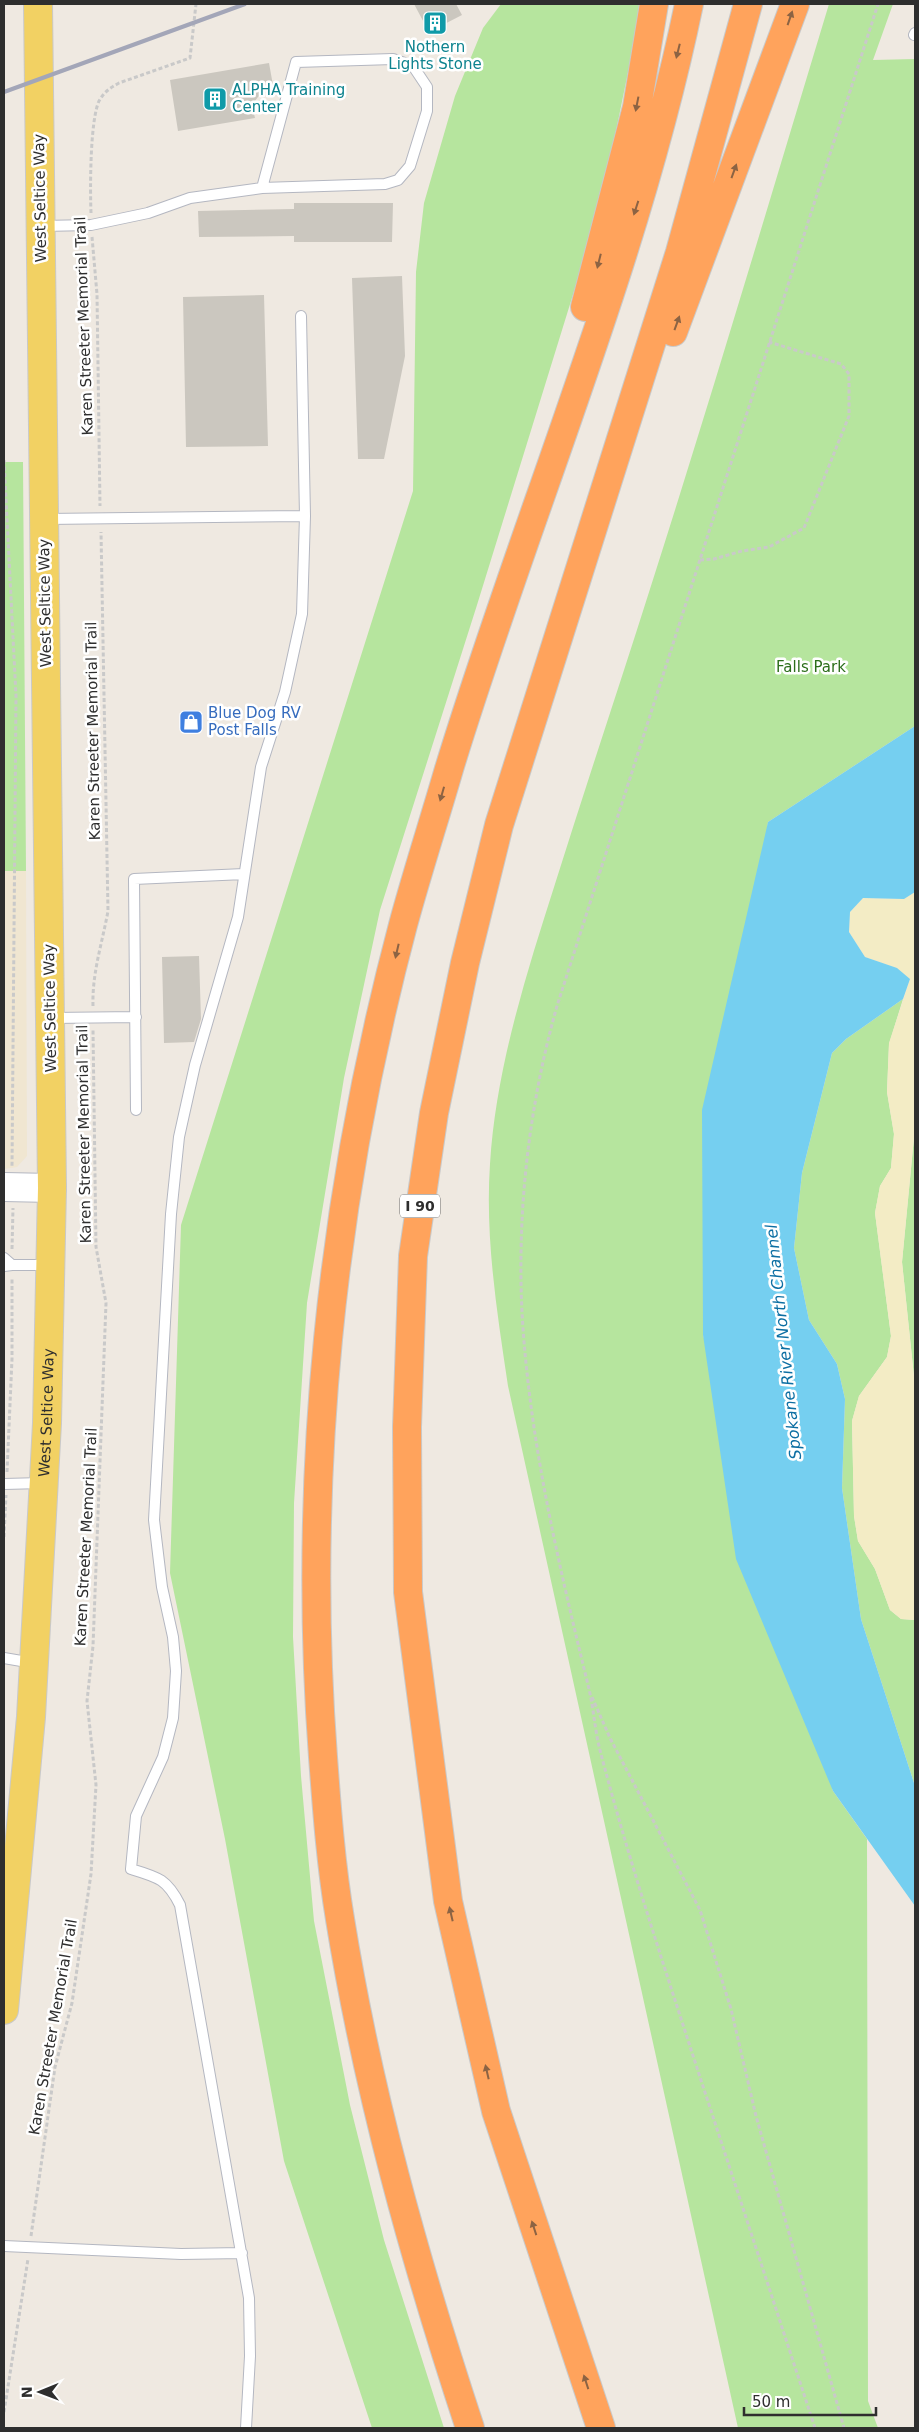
<svg xmlns="http://www.w3.org/2000/svg" width="919" height="2432" font-family="'DejaVu Sans',sans-serif">
	<rect width="100%" height="100%" fill="#efe9e1"/>
	<!-- education -->
	<path fill="#f0e6d1" d="M 4,871 L 26,871 L 27,1156 L 17,1167 L 4,1169 Z"/>
	<!-- green -->
	<path fill="#b6e59e" d="M 501,4 L 642,4 L 601,204 L 477,605 L 380,910 L 344,1078 L 307,1303 L 294,1503 L 293,1637 L 301,1776 L 314,1921 L 350,2105 L 384,2240 L 444,2428 L 372,2428 L 284,2161 L 225,1839 L 170,1573 L 181,1225 L 413,491 L 416,272 L 424,203 L 455,96 L 483,28 Z
		M 829,4 L 893,4 L 873,60 L 915,59 L 915,726 L 768,822 L 703,1335 L 833,1791 L 867,1839 L 868,2401 L 878,2428 L 738,2428 L 508,1386 C 497,1312 485,1238 490,1164 C 496,1068 526,975 555,884 C 586,785 619,687 650,589 C 712,395 770,199 829,4 Z
		M 4,462 L 23,462 L 26,871 L 4,871 Z
		M 903,999 L 889,1044 L 887,1092 L 894,1134 L 891,1168 L 880,1186 L 875,1213 L 891,1336 L 887,1357 L 859,1396 L 852,1421 L 854,1516 L 858,1541 L 875,1569 L 890,1610 L 901,1619 L 915,1620 L 915,1786 L 861,1619 L 842,1488 L 845,1399 L 837,1364 L 809,1320 L 794,1248 L 802,1173 L 832,1053 L 846,1039 Z
		M 915,1127 L 915,1386 L 902,1262 Z"/>
	<!-- sand -->
	<path fill="#f3ecc5" d="M 915,892 L 915,1127 L 902,1262 L 915,1386 L 915,1620 L 901,1619 L 890,1610 L 875,1569 L 858,1541 L 854,1516 L 852,1421 L 859,1396 L 887,1357 L 891,1336 L 875,1213 L 880,1186 L 891,1168 L 894,1134 L 887,1092 L 889,1043 L 910,979 L 896,968 L 865,957 L 849,932 L 850,912 L 863,898 L 904,899 Z"/>
	<!-- water -->
	<path fill="#75cff0" d="M 915,726 L 915,892 L 904,899 L 863,898 L 850,912 L 849,932 L 865,957 L 897,968 L 910,979 L 903,999 L 846,1039 L 832,1053 L 802,1173 L 794,1248 L 809,1320 L 837,1364 L 845,1399 L 842,1488 L 861,1619 L 915,1786 L 915,1906 L 833,1791 L 736,1559 L 703,1335 L 702,1110 L 768,822 Z"/>
	<!-- building -->
	<path fill="#cbc7bf" d="M 414,4 L 456,4 L 462,15 L 429,32 Z
		M 269,63 L 274,91 L 261,93 L 252,105 L 255,118 L 178,131 L 170,80 Z
		M 294,203 L 393,203 L 392,242 L 294,242 L 294,236 L 199,237 L 198,211 L 294,209 Z
		M 402,276 L 405,356 L 384,459 L 358,459 L 352,278 Z
		M 264,295 L 268,446 L 186,447 L 183,297 Z
		M 199,956 L 201,1019 L 194,1042 L 164,1043 L 162,957 Z"/>
	<g fill="none" stroke-linecap="round" stroke-linejoin="round">
		<!-- lane casing -->
		<g stroke="#b4b7c1" stroke-width="12">
			<path id="lane" d="M 914,35 L 915,33
				M 42,226 L 91,225 L 148,213 L 190,198 L 262,188 L 385,184 L 398,180 L 410,166 L 427,111 L 427,87 L 413,66 L 393,59 L 296,62 L 262,188
				M 46,519 L 305,516
				M 52,1018 L 136,1017
				M 136,1110 L 134,879 L 244,874
				M 4,1258 L 12,1265 L 4,1266
				M 12,1265 L 49,1265
				M 4,1484 L 42,1483
				M 4,1658 L 33,1663
				M 4,2246 L 181,2254 L 242,2253
				M 246,2428 L 250,2356 L 249,2298 L 180,1905 C 167,1879 158,1877 131,1869 L 136,1816 L 163,1757 L 173,1718 L 176,1671 L 173,1637 L 162,1587 L 154,1520 L 171,1214 L 179,1137 L 195,1065 L 238,917 L 261,767 L 285,692 L 302,614 L 305,516 L 301,316"/>
		</g>
		<!-- secondary casing -->
		<g stroke="#b4b7c1" stroke-width="30">
			<path id="secondary" d="M 4,1187 L 52,1188"/>
		</g>
		<!-- primary casing -->
		<g stroke="#c9c9c9" stroke-width="30">
			<g id="primary">
				<path id="s1" d="M 4,2010 L 31,1717 L 47,1423 L 52,1188 L 38,4"/>
			</g>
		</g>
		<!-- highway casing -->
		<g stroke="#c9c9c9" stroke-width="30">
			<path id="highway" d="M 585,307 L 637,107 L 654,4
				M 673,332 L 795,4
				M 470,2428 C 415,2261 368,2093 340,1919 C 331,1865 327,1811 323,1757 C 302,1478 331,1196 403,925 C 417,873 434,821 449,769 C 527,513 635,266 689,4
				M 601,2428 L 496,2111 L 448,1901 L 408,1592 L 407,1427 L 413,1256 L 434,1113 L 465,963 L 499,825 L 680,252 L 748,4"/>
		</g>
		<!-- path -->
		<path stroke="#c9c9c9" stroke-width="3" stroke-dasharray="4 2.5" stroke-linecap="butt" d="M 91,213 C 90,189 90,121 99,101 C 104,92 110,88 119,83 L 190,58 L 196,4
			M 92,237 L 97,294 L 100,506
			M 4,460 L 16,696 L 12,1167
			M 700,560 L 714,559 L 742,551 L 769,547 L 804,528 L 849,416 L 849,374 L 841,364 L 769,342
			M 93,1006 C 92,973 102,944 108,911 L 101,532
			M 12,1249 L 13,1208
			M 7,1472 L 12,1359 L 12,1278
			M 4,1537 L 6,1495
			M 592,1697 L 610,1738 L 700,1910 L 731,2009 L 756,2116 L 844,2428
			M 31,2236 L 55,2067 L 72,2003 L 91,1874 L 96,1785 L 87,1701 L 93,1646 L 106,1303 L 96,1247 L 93,1030
			M 4,2412 L 28,2259
			M 815,2428 C 776,2309 737,2190 698,2071 C 664,1966 629,1861 601,1754 C 595,1733 594,1710 589,1689 C 559,1566 529,1440 522,1312 C 517,1210 529,1105 557,1006 L 878,4"/>
		<!-- lane -->
		<use href="#lane" stroke="#fff" stroke-width="10"/>
		<!-- secondary -->
		<use href="#secondary" stroke="#fff" stroke-width="28"/>
		<!-- primary -->
		<use href="#primary" stroke="#f2d163" stroke-width="28"/>
		<!-- highway -->
		<use href="#highway" stroke="#ffa35c" stroke-width="28"/>
		<!-- rail -->
		<path stroke="#a3a6b8" stroke-width="4" d="M 4,92 L 245,4"/>
	</g>
	<!-- one-way arrows -->
	<defs><path id="oneway-solid" d="M-6-.8H1V-3.2L6.5 0L1 3.2V.8H-6Z" transform="scale(1.25)"/></defs>
	<g fill="#8c6343">
		<use href="#oneway-solid" transform="translate(790 18) rotate(-71)"/>
		<use href="#oneway-solid" transform="translate(678 51) rotate(104)"/>
		<use href="#oneway-solid" transform="translate(637 104) rotate(101)"/>
		<use href="#oneway-solid" transform="translate(734 171) rotate(-70)"/>
		<use href="#oneway-solid" transform="translate(636 208) rotate(108)"/>
		<use href="#oneway-solid" transform="translate(599 261) rotate(104)"/>
		<use href="#oneway-solid" transform="translate(677 323) rotate(-70)"/>
		<use href="#oneway-solid" transform="translate(442 794) rotate(106)"/>
		<use href="#oneway-solid" transform="translate(397 951) rotate(103)"/>
		<use href="#oneway-solid" transform="translate(451 1914) rotate(-103)"/>
		<use href="#oneway-solid" transform="translate(487 2072) rotate(-103)"/>
		<use href="#oneway-solid" transform="translate(534 2228) rotate(-108)"/>
		<use href="#oneway-solid" transform="translate(586 2382) rotate(-108)"/>
	</g>
	<!-- icons -->
	<defs>
		<g id="building-square" transform="scale(1.25)"><rect x="-9" y="-9" width="18" height="18" rx="4" fill="#0f9aa8" stroke="#fff"/><path d="M-4-6H4V6H1V3H-1V6H-4ZM-2.5-4.3h1.7v1.8h-1.7ZM.8-4.3h1.7v1.8H.8ZM-2.5-1h1.7V.8h-1.7ZM.8-1h1.7V.8H.8Z" fill="#fff"/></g>
		<g id="shop-square" transform="scale(1.25)"><rect x="-9" y="-9" width="18" height="18" rx="4" fill="#3f7fe0" stroke="#fff"/><path d="M-5-2.5h2.3a2.7 3.5 0 0 1 5.4 0H5L5.5 6h-11ZM-1.5-2.5h3a1.5 2.3 0 0 0-3 0Z" fill="#fff"/></g>
	</defs>
	<g fill-rule="evenodd">
		<use href="#building-square" x="435" y="23"/>
		<use href="#building-square" x="215" y="99"/>
		<use href="#shop-square" x="191" y="722"/>
	</g>
	<g text-anchor="middle" stroke-width="5" stroke-linejoin="round" paint-order="stroke">
		<!-- shield labels -->
		<rect fill="#fff" stroke="#6d6d6d" stroke-width="1" x="400" y="1194.5" width="40" height="23" rx="4"/>
		<g font-size="14" font-weight="bold" fill="#2e2e2e">
			<text x="420" y="1211">I 90</text>
		</g>
		<!-- culture labels -->
		<g font-size="15" fill="#0d838f" stroke="#fff">
			<text x="435" y="52">Nothern<tspan x="435" dy="17">Lights Stone</tspan></text>
			<text x="232" y="95" text-anchor="start">ALPHA Training<tspan x="232" dy="17">Center</tspan></text>
		</g>
		<!-- street labels -->
		<g font-size="15" fill="#2e2e2e" stroke="#fff">
			<text transform="translate(40 198) rotate(-91)" y="5">West Seltice Way</text>
			<text transform="translate(84 326) rotate(-92)" y="5">Karen Streeter Memorial Trail</text>
			<text transform="translate(45 603) rotate(-91)" y="5">West Seltice Way</text>
			<text transform="translate(93 731) rotate(-91)" y="5">Karen Streeter Memorial Trail</text>
			<text transform="translate(50 1008) rotate(-91)" y="5">West Seltice Way</text>
			<text transform="translate(84 1134) rotate(-91)" y="5">Karen Streeter Memorial Trail</text>
			<text dy="5" stroke="none"><textPath href="#s1" startOffset="599">West Seltice Way</textPath></text>
			<text transform="translate(86 1537) rotate(-87)" y="5">Karen Streeter Memorial Trail</text>
			<text transform="translate(53 2027) rotate(-80)" y="5">Karen Streeter Memorial Trail</text>
		</g>
		<!-- park labels -->
		<g font-size="15" fill="#2c6e1b" stroke="#fff">
			<text x="811" y="672">Falls Park</text>
		</g>
		<!-- shop labels -->
		<g font-size="15" fill="#366cbe" stroke="#fff" text-anchor="start">
			<text x="208" y="718">Blue Dog RV<tspan x="208" dy="17">Post Falls</tspan></text>
		</g>
		<!-- water labels -->
		<g font-size="16" font-style="italic" fill="#0d6fa3" stroke="#fff">
			<text transform="translate(783 1342) rotate(-96)" y="6">Spokane River North Channel</text>
		</g>
	</g>
	<!-- border -->
	<rect width="919" height="2432" fill="none" stroke="#2e2e2e" stroke-width="10"/>
	<!-- north arrow -->
	<g transform="translate(40 2392) rotate(269)" stroke="#ffffff" stroke-width="4" paint-order="stroke">
	<path d="M0-4L9 19L0 12L-9 19Z" fill="#2e2e2e"/>
	<text y="-8" font-size="14" font-weight="bold" text-anchor="middle" fill="#2e2e2e">N</text>
	</g>
	<!-- scale -->
	<path d="M744 2407v8h132v-8" fill="none" stroke="#2e2e2e" stroke-width="2.5"/>
	<text x="752" y="2407" font-size="15" fill="#2e2e2e" stroke="#ffffff" stroke-width="4" paint-order="stroke">50 m</text>
</svg>
